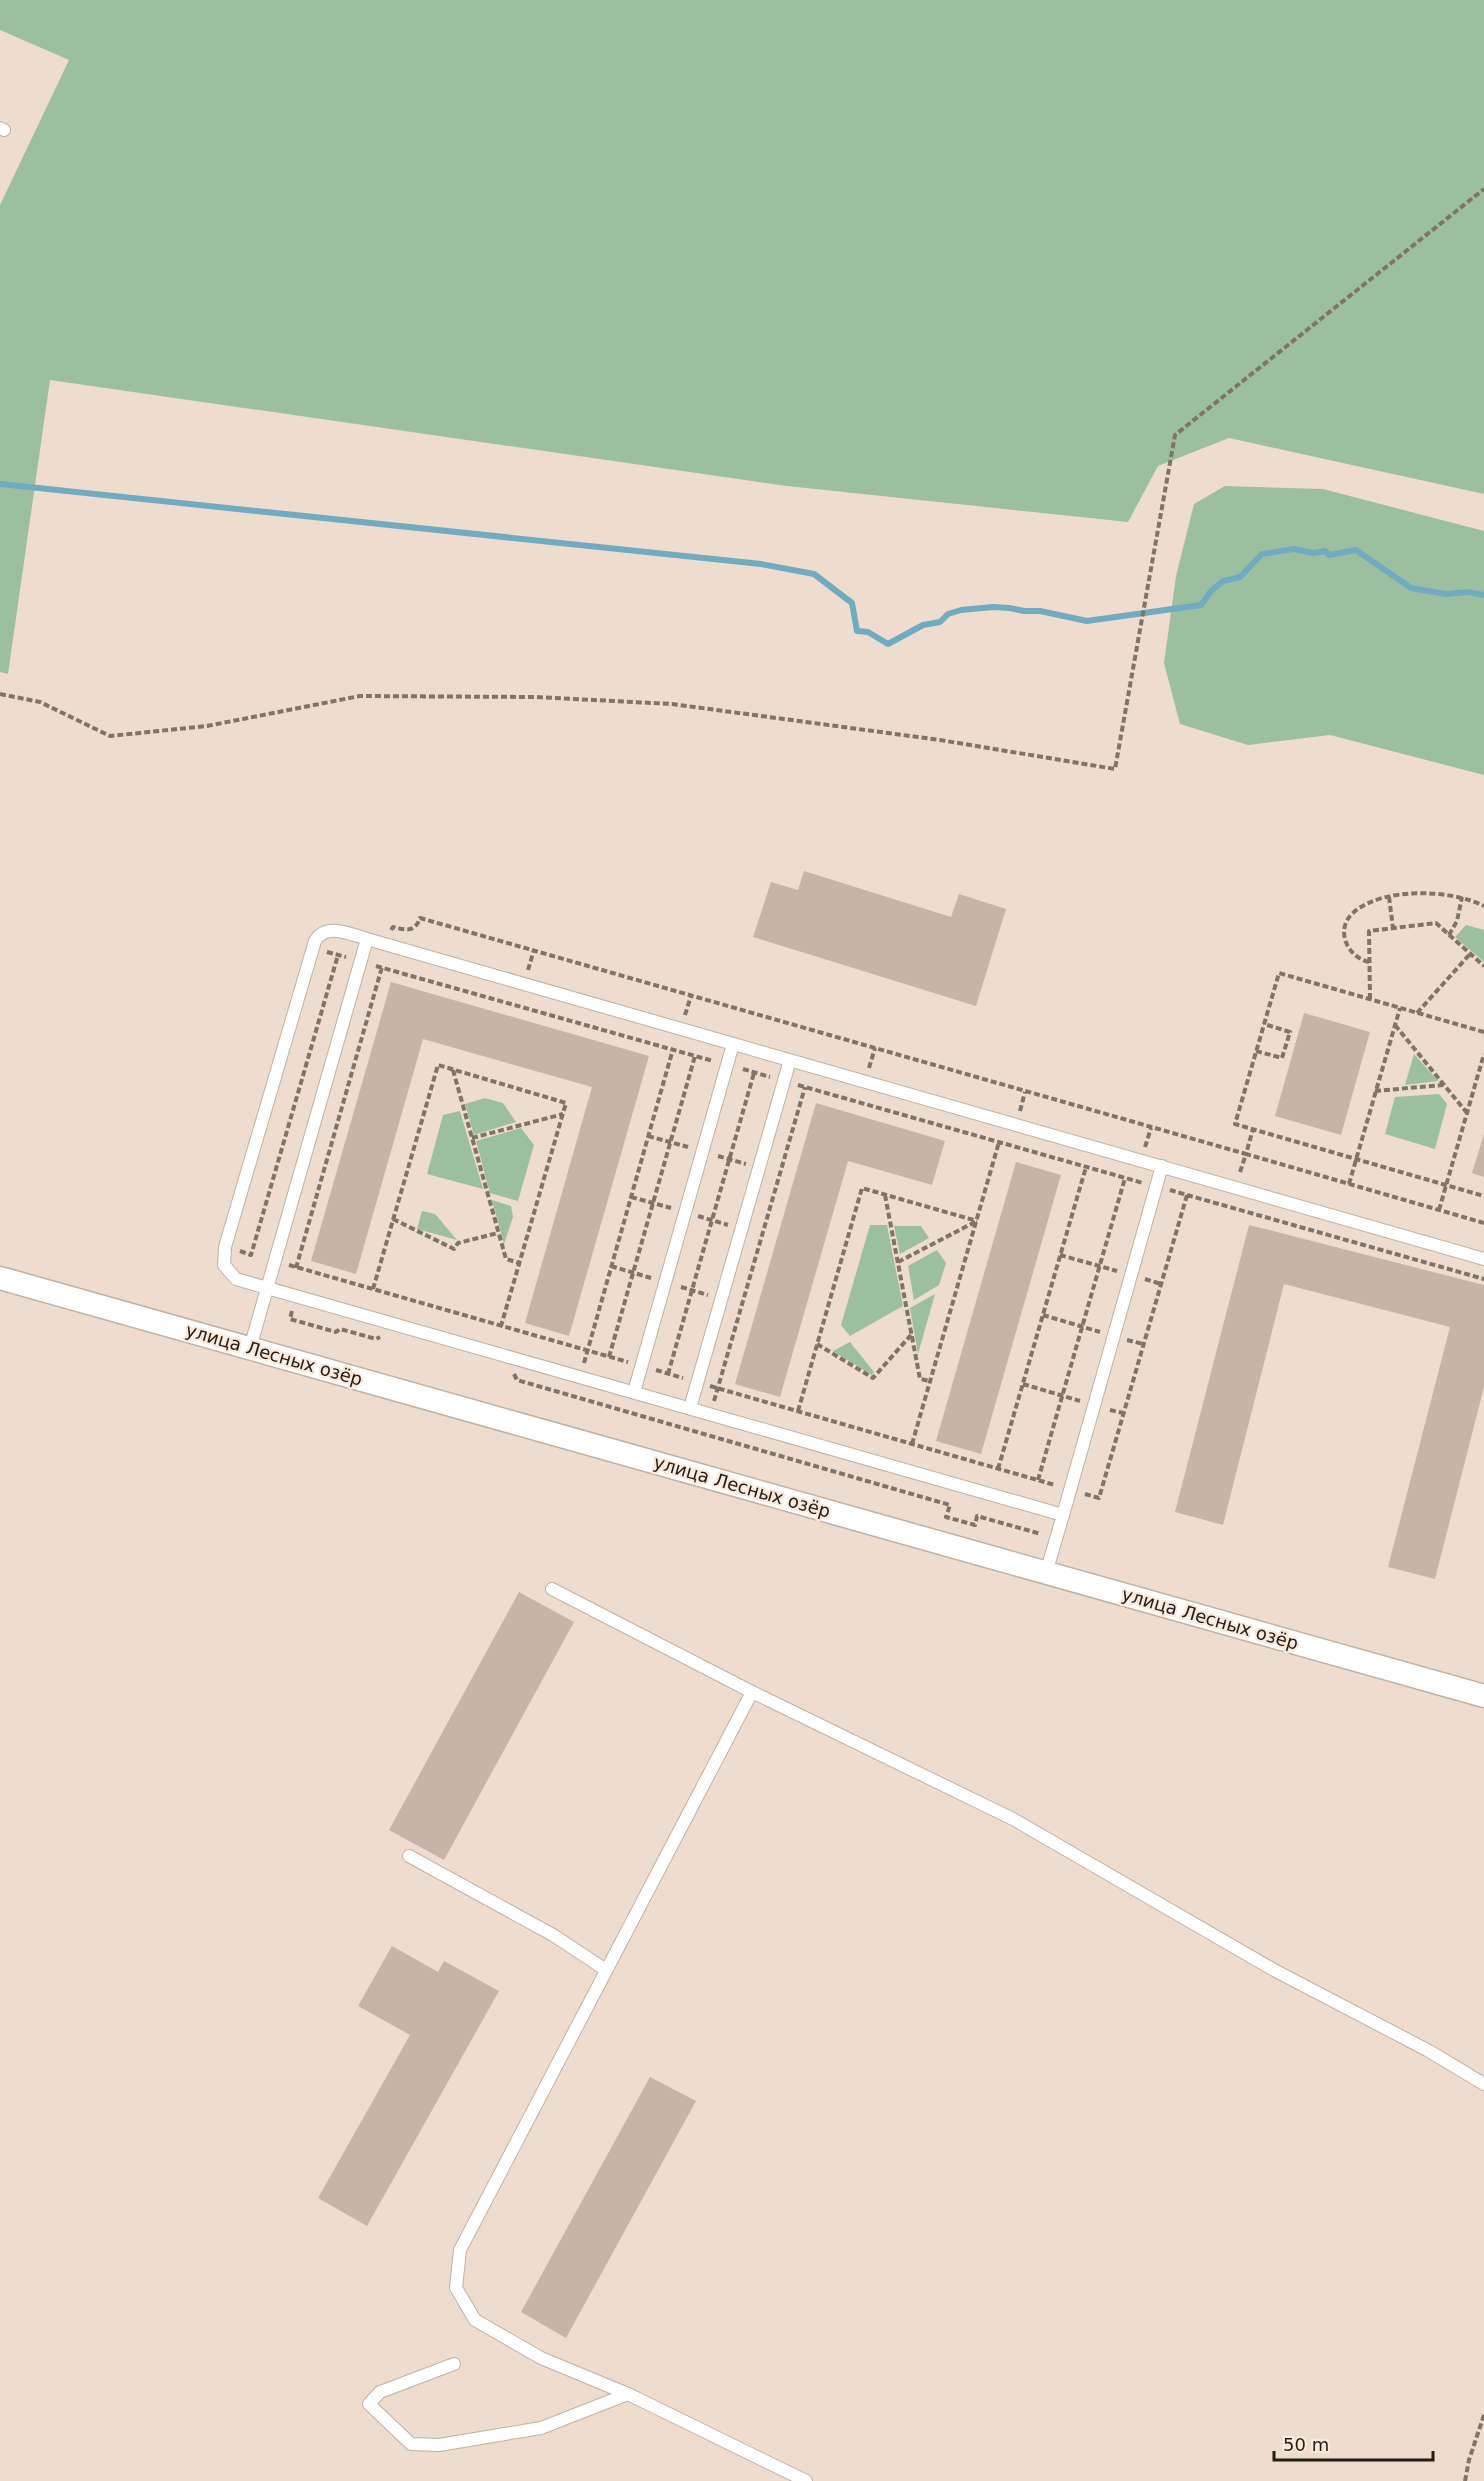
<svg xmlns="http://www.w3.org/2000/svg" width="1484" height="2481" font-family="'DejaVu Sans',sans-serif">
	<rect width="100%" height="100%" fill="#eedcce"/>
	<!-- green -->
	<path fill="#9cc09f" d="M 0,0 L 1484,0 L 1484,494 L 1229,438 L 1158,466 L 1128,522 L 787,486 L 50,380 L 8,674 L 0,672 L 0,205 L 69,60 L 0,30 Z
		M 1225,486 L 1323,489 L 1484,531 L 1484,775 L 1330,735 L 1248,745 L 1180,724 L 1164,663 L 1176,576 L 1194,504 Z
		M 1466,925 L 1484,930 L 1484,962 L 1455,937 Z
		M 1414,1054 L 1438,1081 L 1405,1085 Z
		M 1439,1094 L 1447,1104 L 1435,1149 L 1385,1134 L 1395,1097 Z
		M 485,1098 L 503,1103 L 516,1122 L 474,1135 L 465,1104 Z
		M 460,1111 L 483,1189 L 427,1174 L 443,1115 Z
		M 521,1128 L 534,1145 L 518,1201 L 490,1193 L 476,1141 Z
		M 492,1200 L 511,1206 L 513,1217 L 504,1244 Z
		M 422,1211 L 435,1214 L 457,1240 L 417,1229 Z
		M 870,1225 L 887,1225 L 903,1306 L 850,1336 L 841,1325 Z
		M 894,1226 L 921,1226 L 929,1238 L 900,1254 Z
		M 937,1250 L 946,1263 L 939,1285 L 914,1300 L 908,1266 Z
		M 935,1294 L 918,1354 L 910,1308 Z
		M 850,1342 L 874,1372 L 872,1375 L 833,1351 Z"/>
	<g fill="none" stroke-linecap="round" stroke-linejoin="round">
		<!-- stream -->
		<path stroke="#70abc0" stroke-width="6" d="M 0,484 L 761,564 L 814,574 L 852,603 L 857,631 L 868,632 L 888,644 L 923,625 L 940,622 L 948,614 L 961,610 L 993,607 L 1009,608 L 1024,611 L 1040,611 L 1087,621 L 1201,605 L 1211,591 L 1223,581 L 1240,577 L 1262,554 L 1294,549 L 1314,553 L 1325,551 L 1329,555 L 1356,550 L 1411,588 L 1446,594 L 1468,592 L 1484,595"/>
	</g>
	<!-- building -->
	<path fill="#c7b4a8" d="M 804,871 L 951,917 L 959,894 L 1006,909 L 976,1006 L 753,937 L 771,882 L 798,890 Z
		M 391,982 L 649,1056 L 569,1336 L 525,1323 L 592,1087 L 423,1039 L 356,1274 L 311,1261 Z
		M 1304,1013 L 1370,1032 L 1341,1135 L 1275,1116 Z
		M 816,1103 L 945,1141 L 932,1185 L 848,1161 L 780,1397 L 735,1384 Z
		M 1484,1134 L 1484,1177 L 1472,1173 Z
		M 1016,1162 L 1061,1175 L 981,1454 L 936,1441 Z
		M 1249,1225 L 1484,1285 L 1484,1387 L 1435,1579 L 1388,1567 L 1450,1327 L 1284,1284 L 1223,1525 L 1175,1512 Z
		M 519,1592 L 574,1622 L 444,1860 L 389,1830 Z
		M 392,1946 L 438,1972 L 444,1961 L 499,1991 L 367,2226 L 318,2198 L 410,2035 L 358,2006 Z
		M 650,2077 L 696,2101 L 566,2338 L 521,2312 Z"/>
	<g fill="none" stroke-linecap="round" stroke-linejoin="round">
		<!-- service casing -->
		<g stroke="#c2b1a3" stroke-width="14">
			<path id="service" d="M 0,128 L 4,130
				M 367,939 C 350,934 326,922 315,941 L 225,1247 L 224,1265 L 236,1279 L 1063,1515 L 1162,1166
				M 250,1348 L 367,939 L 1484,1259
				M 634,1392 L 733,1044
				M 690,1408 L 790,1060
				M 1046,1573 L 1063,1515
				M 552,1589 L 752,1692 L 460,2250 L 456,2288 L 475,2320 L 541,2358 L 628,2394 L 806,2481
				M 752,1692 L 1013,1819 L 1274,1970 L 1429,2051 L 1484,2084
				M 409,1856 L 553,1935 L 606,1970
				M 454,2364 L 380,2392 L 369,2404 L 411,2444 L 439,2445 L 541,2428 L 628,2394"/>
		</g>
		<!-- minor casing -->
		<g stroke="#c2b1a3" stroke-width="25">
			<path id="minor" d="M 0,1278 L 1484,1696"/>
		</g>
		<!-- path -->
		<path stroke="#7f736a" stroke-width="4" stroke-dasharray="6 3" stroke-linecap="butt" d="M 0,694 L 40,702 L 110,736 L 207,726 L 360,696 L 535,697 L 672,704 L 940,740 L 1115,769 L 1175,435 L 1484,189
			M 1389,897 L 1393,928
			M 391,930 L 393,927 C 405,930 415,933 420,918 L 1246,1154 L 1253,1129
			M 1449,935 L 1457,921 L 1462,897
			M 327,952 L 346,957
			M 1369,962 C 1347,957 1334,929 1354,912 C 1383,887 1451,889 1484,906
			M 376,966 L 713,1061
			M 528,970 L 534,950
			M 1370,999 L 1369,931 L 1436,923 L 1484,966
			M 1417,1013 L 1470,954
			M 685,1015 L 691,996
			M 1395,1025 L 1467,1113
			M 1484,1032 L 1279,973 L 1235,1124 L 1484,1196
			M 1256,1051 L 1282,1058 L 1290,1032 L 1264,1024
			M 869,1068 L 875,1048
			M 743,1069 L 770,1077
			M 453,1070 L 506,1259 L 519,1263
			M 798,1085 L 1143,1183
			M 1375,1091 L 1443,1085
			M 1020,1111 L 1025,1092
			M 648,1136 L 688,1147
			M 472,1138 L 563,1114
			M 1145,1147 L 1151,1128
			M 718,1156 L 746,1164
			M 1240,1172 L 1246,1154 L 1484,1223
			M 1349,1184 L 1400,1008
			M 885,1195 L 920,1379 L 930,1381
			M 1187,1195 L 1484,1279
			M 631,1197 L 671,1208
			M 1439,1210 L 1484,1054
			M 698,1216 L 728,1225
			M 393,1219 L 454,1249 L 458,1243 L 498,1233
			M 240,1251 L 251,1255 L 338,955
			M 1060,1255 L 1117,1271
			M 898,1262 L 977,1221
			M 289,1265 L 628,1362
			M 611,1266 L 651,1278
			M 296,1268 L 382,967
			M 1145,1279 L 1161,1284
			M 681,1287 L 708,1295
			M 373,1289 L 438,1065 L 566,1103 L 501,1326
			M 292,1311 L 290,1319 L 336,1332 L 340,1329 L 376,1339 L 380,1337
			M 1043,1315 L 1100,1332
			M 1127,1340 L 1143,1344
			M 817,1344 L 873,1378 L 911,1335
			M 609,1357 L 695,1056
			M 584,1363 L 673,1049
			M 656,1370 L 683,1378
			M 514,1374 L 517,1380 L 950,1505 L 946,1517 L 975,1525 L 977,1516 L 1041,1534
			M 668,1374 L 754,1073
			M 1023,1384 L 1080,1401
			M 710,1386 L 1055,1485
			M 714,1401 L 805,1087
			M 1110,1410 L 1123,1413
			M 798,1411 L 862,1188 L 977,1221
			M 912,1444 L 999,1142
			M 998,1469 L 1086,1167
			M 1038,1480 L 1125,1178
			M 1085,1494 L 1099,1498 L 1187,1195 L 1170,1190
			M 1465,2481 L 1469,2460 L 1484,2415"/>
		<!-- service -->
		<use href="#service" stroke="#fff" stroke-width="12"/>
		<!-- minor -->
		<use href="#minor" stroke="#fff" stroke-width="22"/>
	</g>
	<g text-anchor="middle" stroke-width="4.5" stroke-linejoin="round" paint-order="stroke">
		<!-- street labels -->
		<g font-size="18" fill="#231d18" stroke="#fce9db">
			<text transform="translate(274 1355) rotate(16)" y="6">улица Лесных озёр</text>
			<text transform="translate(742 1487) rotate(16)" y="6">улица Лесных озёр</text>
			<text transform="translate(1210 1619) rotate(16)" y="6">улица Лесных озёр</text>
		</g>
	</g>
	<!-- scale -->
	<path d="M1274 2451v9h159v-9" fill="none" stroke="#231d18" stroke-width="3"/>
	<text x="1283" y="2451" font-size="18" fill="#231d18" stroke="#fce9db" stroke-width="4.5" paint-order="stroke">50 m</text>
</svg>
